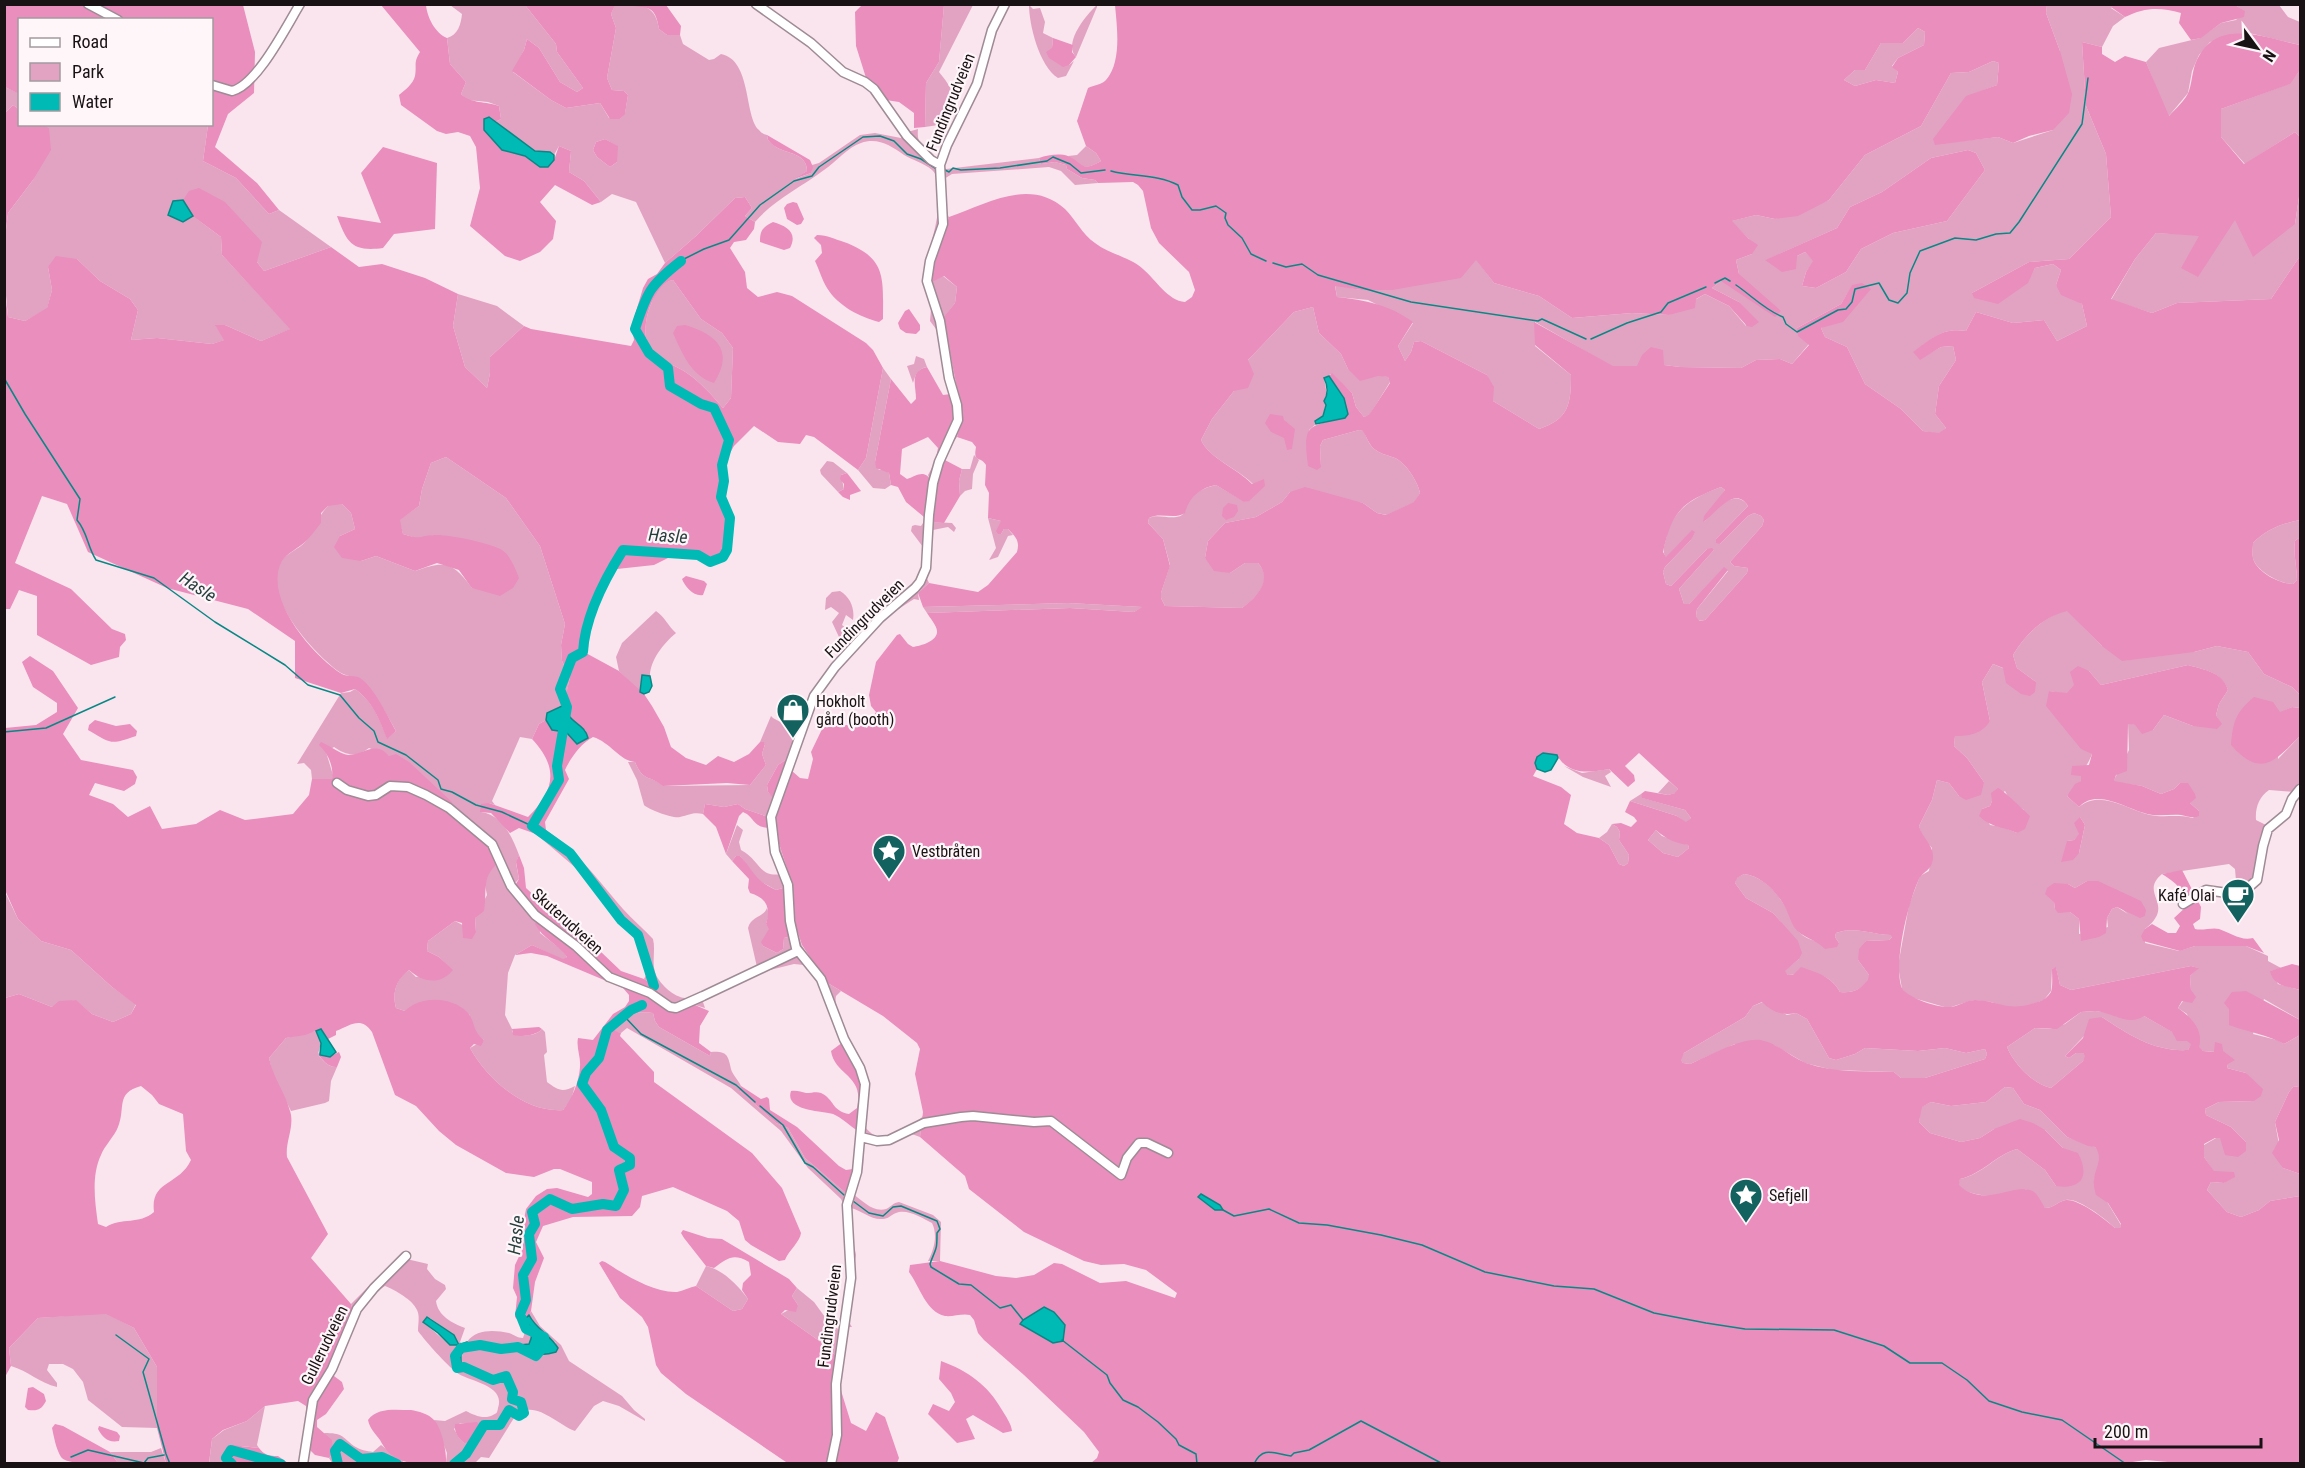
<svg xmlns="http://www.w3.org/2000/svg" width="2305" height="1468" font-family="'Roboto Condensed',sans-serif">
	<rect width="100%" height="100%" fill="#fae5ee"/>
	<!-- green -->
	<path fill="#e2a3c2" fill-rule="evenodd" d="M 615,4 C 639,5 655,2 659,29 L 667,35 L 680,35 L 683,44 L 709,60 L 714,59 L 721,54 C 752,60 744,116 759,130 C 761,133 764,134 767,135 L 768,140 C 770,142 773,145 776,147 C 787,154 807,153 807,171 L 795,179 L 811,173 L 812,165 L 819,163 L 860,135 L 875,133 L 901,138 L 904,133 L 918,129 C 916,149 928,145 934,158 L 939,157 L 978,70 L 987,38 L 999,8 L 1001,5 L 1008,5 C 992,32 992,57 981,85 C 970,112 950,137 944,166 L 946,169 L 1039,158 L 1041,164 L 1055,162 L 1066,165 L 1067,169 L 1082,178 L 1095,180 L 1098,183 L 1075,185 L 1061,171 L 1049,167 L 952,174 L 944,179 L 946,214 L 949,217 L 934,260 L 932,281 L 943,276 L 957,287 L 955,303 L 943,319 L 961,408 L 961,422 L 957,437 L 944,454 L 940,467 L 931,517 L 932,522 L 952,523 L 956,528 L 954,532 L 948,527 L 933,530 L 926,576 L 929,583 L 918,593 L 919,600 L 914,599 L 883,619 L 827,680 L 815,698 L 809,712 L 792,771 L 779,801 L 775,817 L 775,831 L 790,878 L 796,927 L 802,946 L 826,982 L 841,991 L 836,996 C 832,1018 860,1053 866,1075 C 871,1092 867,1109 865,1127 C 879,1144 891,1137 907,1127 C 912,1123 918,1122 923,1116 L 920,1137 L 909,1133 L 885,1143 L 867,1141 L 864,1144 L 863,1168 L 853,1194 C 862,1200 873,1213 886,1209 C 892,1206 893,1203 899,1202 L 933,1215 L 941,1222 L 940,1261 L 928,1261 C 934,1250 938,1235 932,1223 C 923,1218 906,1208 896,1213 C 891,1215 888,1219 883,1219 C 870,1220 863,1211 851,1208 L 853,1240 L 856,1255 L 853,1272 L 854,1289 L 849,1322 L 852,1327 L 842,1327 L 847,1283 L 844,1205 L 841,1199 L 808,1168 L 781,1131 L 731,1088 L 627,1028 L 621,1033 L 615,1032 L 615,1027 C 627,1015 636,1010 653,1013 L 655,1021 L 659,1027 L 710,1056 L 711,1052 C 727,1051 728,1055 731,1069 C 732,1074 739,1081 741,1086 L 740,1091 L 776,1123 L 788,1128 L 805,1158 L 846,1193 L 856,1152 L 862,1094 L 861,1080 L 843,1042 L 819,980 L 804,965 L 794,964 L 758,973 L 711,995 L 703,1002 L 705,1008 L 695,1005 L 672,1012 L 661,1004 L 657,987 L 644,979 L 646,975 L 637,942 L 577,869 L 536,834 L 546,830 C 578,852 599,881 623,909 C 633,920 644,929 653,939 C 656,951 651,963 656,975 C 661,985 674,997 685,998 C 700,1000 744,976 757,967 L 748,928 C 751,916 763,918 767,908 L 769,914 L 766,924 L 770,929 L 762,942 L 763,946 L 777,953 L 783,949 L 784,938 L 791,936 L 783,888 L 776,890 L 758,880 L 740,856 L 736,856 L 732,861 L 726,854 L 737,825 L 743,830 L 739,842 L 741,850 C 760,860 759,878 781,874 L 771,842 L 768,817 L 745,809 L 738,804 L 724,807 L 705,804 L 703,814 C 693,812 690,815 680,817 C 674,819 649,810 644,805 L 637,780 L 628,762 L 635,762 C 643,782 650,775 664,786 L 750,785 L 766,765 L 762,754 L 765,744 L 763,742 L 760,742 L 771,716 L 773,718 L 797,731 L 811,694 L 845,650 L 832,622 L 839,613 L 831,607 L 825,610 L 826,598 L 832,592 L 840,591 C 850,597 855,608 853,620 L 846,615 L 842,625 L 847,629 L 852,628 L 851,633 L 854,637 L 858,637 L 904,594 L 918,579 L 923,565 L 923,547 L 911,531 L 912,526 L 915,525 L 921,526 L 923,523 L 931,484 L 928,475 L 953,429 L 956,415 L 955,406 L 942,363 L 939,338 L 936,329 L 930,321 L 931,309 L 925,287 L 924,268 C 930,248 950,187 932,170 C 924,163 912,160 904,155 C 891,146 878,137 861,143 C 848,147 836,162 824,170 C 800,188 775,199 755,222 L 745,216 L 752,208 L 745,197 L 735,198 L 696,236 L 665,263 L 636,202 L 612,194 L 601,202 L 584,181 L 569,172 L 571,151 L 559,146 L 554,155 L 550,152 L 535,152 L 495,122 L 501,119 L 499,106 L 488,102 L 467,100 L 461,94 L 466,82 L 450,64 L 447,38 C 458,35 461,24 462,14 L 450,5 L 525,5 L 556,44 L 557,52 L 583,88 L 577,92 L 560,82 L 539,48 L 527,39 L 524,50 L 513,72 L 551,100 L 566,108 L 600,103 L 609,118 L 620,119 L 625,113 L 628,95 L 624,91 L 612,90 L 607,78 L 616,28 L 611,14 ZM 605,139 L 617,146 L 617,162 L 610,167 L 597,157 L 593,150 L 596,142 ZM 790,757 L 773,797 L 768,792 L 767,785 L 778,765 Z
		M 2070,4 L 2115,5 L 2111,8 L 2125,17 L 2113,26 L 2102,47 L 2082,42 L 2086,106 L 2106,154 L 2111,217 L 2069,259 L 2029,262 L 1972,293 L 2027,283 L 2035,268 L 2053,264 L 2061,270 L 2056,285 L 2082,304 L 2087,326 L 2057,341 L 2044,320 L 2013,323 L 1976,312 L 1966,331 C 1942,327 1932,339 1914,352 L 1920,359 L 1941,347 L 1953,346 L 1956,360 L 1939,386 L 1935,414 L 1946,428 L 1939,434 L 1923,431 L 1901,409 L 1865,384 L 1847,347 L 1825,337 L 1821,328 L 1859,302 L 1870,289 L 1852,286 L 1841,304 L 1797,328 L 1809,344 L 1792,364 L 1780,359 L 1756,360 L 1741,368 L 1680,367 L 1664,365 L 1613,367 L 1535,322 L 1535,346 L 1571,375 C 1571,404 1569,419 1539,429 L 1493,401 L 1487,375 L 1421,341 L 1414,342 L 1411,352 L 1405,361 L 1398,346 L 1413,323 L 1368,300 L 1337,297 L 1335,285 L 1361,290 L 1476,259 L 1494,283 L 1539,296 L 1572,318 L 1632,313 L 1669,315 L 1705,294 L 1729,306 L 1746,326 L 1739,302 L 1712,288 L 1721,281 L 1739,274 L 1736,260 L 1752,254 L 1749,239 L 1731,221 L 1756,215 L 1775,219 L 1829,200 L 1865,155 L 1921,126 L 1951,73 L 1969,72 L 1993,61 L 1999,63 L 1997,85 L 1966,97 L 1935,144 L 1998,137 L 2013,143 L 2053,130 L 2060,51 L 2046,13 L 2047,5 ZM 1968,150 L 1976,153 L 1985,170 L 1947,221 L 1893,233 L 1861,249 L 1846,272 L 1816,288 L 1802,286 L 1806,272 L 1814,261 L 1805,252 L 1797,256 L 1766,260 L 1837,228 L 1850,207 L 1882,192 L 1931,158 Z
		M 944,5 L 973,5 L 939,72 C 956,93 958,99 945,124 L 925,127 L 926,83 L 939,62 Z
		M 1029,5 L 1033,9 L 1040,8 L 1045,22 L 1043,33 L 1053,38 L 1052,48 L 1069,65 L 1074,61 L 1066,76 L 1058,78 C 1039,66 1029,24 1029,5 Z
		M 1097,5 L 1097,7 L 1076,57 C 1063,43 1086,15 1097,5 Z
		M 2235,5 L 2279,5 L 2288,17 L 2300,22 L 2300,45 L 2249,33 L 2210,42 L 2199,55 L 2192,71 L 2188,93 L 2168,117 L 2146,62 L 2159,48 L 2200,38 L 2221,23 L 2236,20 L 2244,11 Z
		M 1918,28 L 1925,32 L 1924,45 L 1898,58 L 1892,66 L 1898,72 L 1895,83 L 1876,80 L 1855,86 L 1844,80 L 1855,70 L 1865,70 L 1881,43 L 1903,43 Z
		M 2300,70 L 2300,137 L 2295,132 L 2245,164 L 2221,137 L 2221,109 L 2289,84 Z
		M 5,87 L 20,94 L 19,109 L 13,105 L 5,113 Z
		M 43,125 L 208,125 L 203,161 L 236,178 L 269,214 L 279,210 L 331,247 L 264,271 L 257,262 L 193,216 L 221,237 L 222,255 L 291,329 L 261,341 L 225,325 L 216,326 L 225,340 L 212,344 L 157,338 L 131,340 L 138,310 L 130,299 L 100,281 L 77,259 L 48,267 L 52,290 L 47,309 L 25,321 L 8,317 L 5,285 L 5,238 L 8,213 L 33,180 L 49,129 Z
		M 1086,146 L 1096,153 L 1101,161 C 1084,171 1082,167 1068,156 L 1077,155 Z
		M 2300,190 L 2300,256 L 2271,299 L 2177,303 L 2152,313 L 2111,300 L 2135,259 L 2156,233 L 2199,235 L 2235,219 L 2295,224 Z
		M 673,280 L 701,319 L 722,333 L 733,348 L 731,398 L 723,408 C 712,395 701,383 687,373 C 677,366 663,362 654,354 C 641,343 645,316 652,302 C 656,292 661,282 673,280 Z
		M 458,294 L 497,306 L 524,326 L 490,357 L 490,373 L 487,388 L 465,367 L 453,326 Z
		M 1313,307 L 1319,333 L 1341,354 L 1348,369 L 1388,377 L 1390,382 L 1369,416 L 1364,417 L 1356,407 L 1352,393 L 1331,374 L 1324,378 L 1327,395 L 1323,416 L 1315,421 L 1316,424 L 1309,430 L 1321,467 L 1320,446 L 1323,440 L 1359,430 L 1364,431 C 1366,437 1369,444 1373,448 C 1380,454 1387,455 1395,458 C 1406,463 1418,482 1420,493 L 1415,502 L 1387,515 L 1377,513 L 1363,503 L 1290,492 L 1282,502 L 1256,517 L 1225,523 L 1208,541 L 1205,558 L 1230,573 L 1245,563 L 1258,563 C 1274,580 1257,597 1242,608 L 1165,606 L 1161,598 L 1161,593 L 1170,565 L 1163,539 L 1148,523 L 1149,518 C 1159,513 1172,521 1182,515 C 1187,511 1185,507 1187,502 C 1192,493 1206,487 1216,485 L 1245,502 L 1253,484 C 1238,469 1209,458 1201,440 L 1212,419 L 1234,391 L 1248,360 L 1294,312 Z
		M 916,356 L 924,359 L 927,367 C 918,369 916,373 913,383 L 907,366 L 914,364 Z
		M 883,368 L 891,379 L 875,462 L 879,470 L 885,470 L 889,473 L 891,485 L 885,489 L 873,488 L 858,470 L 866,458 Z
		M 974,455 L 979,460 L 973,474 L 972,489 L 965,491 L 960,496 L 959,481 L 962,469 L 970,469 Z
		M 446,457 L 506,498 L 540,546 L 565,624 L 561,645 L 562,661 L 570,677 L 564,705 L 547,713 L 546,720 L 539,724 L 532,739 L 520,737 L 492,801 L 495,805 L 489,803 L 481,812 C 502,815 512,836 519,855 L 516,863 L 519,879 L 515,883 L 539,915 L 540,933 L 562,950 L 567,957 L 563,960 L 532,945 L 515,955 L 508,973 L 505,1015 L 512,1029 L 512,1032 C 520,1037 535,1037 542,1029 L 545,1032 L 547,1052 L 544,1055 L 547,1082 C 558,1090 562,1093 575,1086 L 571,1100 L 563,1110 C 525,1113 487,1079 470,1048 L 484,1040 L 476,1034 L 469,1014 L 405,1011 L 396,1008 C 392,992 396,979 409,970 L 416,977 L 452,970 L 439,957 L 427,951 L 428,941 L 455,921 L 476,932 L 475,918 L 487,895 L 485,885 L 489,871 L 485,842 L 454,818 L 389,756 L 369,748 C 357,758 345,755 334,747 L 326,752 L 333,775 L 332,780 L 312,779 L 311,770 L 304,763 L 297,764 L 341,693 L 350,692 L 355,689 C 373,702 379,718 387,738 L 396,731 C 386,713 377,696 362,681 C 357,676 348,677 341,673 C 315,655 256,592 283,559 C 289,552 299,549 305,542 C 315,530 317,516 330,504 L 342,504 L 351,513 L 355,529 L 340,536 L 361,561 L 376,556 L 415,571 C 445,560 453,562 472,588 L 434,535 L 419,539 L 403,534 L 399,520 L 419,506 L 422,489 L 431,463 Z
		M 827,461 L 833,462 L 847,473 L 841,475 L 844,489 L 838,492 L 821,474 L 820,470 Z
		M 1721,487 L 1725,490 L 1704,522 C 1714,511 1735,486 1748,506 L 1716,539 L 1720,544 L 1748,516 L 1754,513 L 1761,516 L 1764,520 L 1762,526 L 1730,562 L 1734,566 L 1748,568 L 1747,573 L 1705,620 L 1698,621 L 1696,616 L 1697,609 L 1728,571 L 1724,568 L 1689,604 L 1684,604 L 1679,589 L 1714,550 L 1707,549 L 1671,586 L 1666,584 L 1663,572 L 1665,567 L 1691,540 L 1692,531 L 1666,558 C 1662,551 1664,546 1666,539 C 1672,509 1694,497 1721,487 Z
		M 988,518 L 1001,521 L 1001,534 L 1004,529 L 1008,529 L 1013,535 L 1008,536 L 998,557 L 989,560 L 996,548 Z
		M 2300,520 L 2300,537 L 2295,541 C 2293,554 2297,567 2297,580 L 2293,584 C 2280,584 2256,571 2253,558 C 2252,554 2253,547 2253,543 C 2265,530 2283,523 2300,520 Z
		M 1068,603 L 1143,607 L 1134,612 L 1070,608 L 927,613 L 923,607 Z
		M 2067,610 L 2102,646 L 2194,652 L 2217,646 L 2248,652 L 2264,674 L 2292,687 L 2300,695 L 2300,708 L 2292,707 L 2280,713 L 2278,759 L 2300,736 L 2300,786 L 2294,792 L 2269,790 C 2259,797 2255,808 2256,820 L 2266,825 L 2260,837 L 2255,874 L 2251,879 L 2244,883 L 2236,881 L 2235,869 L 2229,864 L 2162,874 C 2138,894 2177,904 2145,929 L 2145,943 L 2179,951 L 2195,946 L 2246,946 L 2268,956 L 2268,961 L 2281,968 L 2271,971 L 2278,984 L 2300,990 L 2300,1020 L 2264,999 L 2253,1034 L 2277,1040 L 2284,1044 L 2300,1035 L 2300,1086 L 2293,1087 L 2289,1092 L 2275,1122 L 2283,1168 L 2300,1174 L 2300,1196 L 2270,1201 L 2259,1210 L 2241,1217 L 2227,1212 L 2207,1190 L 2211,1182 L 2224,1183 L 2233,1172 L 2214,1172 L 2204,1157 L 2204,1145 L 2216,1138 L 2220,1138 L 2246,1151 L 2246,1142 L 2231,1127 L 2206,1115 L 2205,1109 L 2219,1102 L 2254,1101 L 2246,1073 L 2227,1068 L 2228,1064 L 2215,1052 L 2203,1051 L 2198,1048 L 2187,1014 L 2178,1008 L 2191,990 L 2190,976 L 2198,968 L 2191,966 L 2071,990 L 2060,985 L 2056,968 L 2052,969 L 2051,991 L 2044,1000 L 2022,1008 L 2009,1008 L 1991,1002 L 1973,1000 L 1948,1008 L 1910,997 L 1902,989 L 1898,966 L 1909,905 L 1920,876 L 1929,871 L 1932,848 L 1922,837 L 1919,826 L 1932,800 L 1937,780 L 1949,783 L 1959,796 L 1984,782 L 1967,758 L 1954,746 L 1955,735 L 1990,721 L 1982,682 L 1993,664 L 2036,682 L 2017,668 L 2013,655 C 2025,635 2043,617 2067,610 ZM 2188,665 C 2205,670 2222,672 2228,690 L 2219,704 L 2216,715 L 2221,724 L 2193,726 L 2164,715 L 2153,730 L 2128,723 L 2129,750 L 2113,782 L 2142,786 L 2161,794 L 2174,789 L 2180,783 L 2190,803 L 2199,811 L 2193,818 C 2177,814 2164,818 2150,815 C 2127,809 2099,789 2079,807 L 2067,796 L 2081,781 C 2081,772 2089,763 2092,754 L 2049,691 L 2067,694 L 2089,671 L 2101,685 ZM 2005,791 L 2010,800 L 2024,810 L 2017,833 L 2003,827 L 1990,825 L 1982,809 L 1990,806 L 1992,801 ZM 2080,817 L 2085,825 L 2079,853 L 2067,841 L 2074,840 L 2080,834 ZM 2087,881 L 2128,914 L 2117,907 L 2112,909 L 2107,918 L 2108,927 L 2079,934 L 2079,919 L 2070,912 L 2055,909 L 2054,902 L 2068,884 L 2075,888 Z
		M 656,611 C 665,617 668,626 676,633 C 664,643 650,660 650,676 L 642,675 L 640,692 L 619,671 L 616,657 L 622,643 Z
		M 1564,766 L 1582,773 L 1609,769 L 1611,772 L 1605,776 L 1611,787 L 1583,777 Z
		M 1669,781 L 1678,789 L 1676,793 L 1668,795 L 1658,793 Z
		M 1641,794 L 1643,798 L 1685,810 L 1691,818 L 1686,823 L 1677,816 L 1630,801 Z
		M 1612,824 L 1617,827 L 1620,832 L 1619,840 L 1629,855 L 1628,863 L 1624,866 L 1619,864 L 1609,845 L 1599,838 L 1607,832 Z
		M 1656,830 L 1662,836 L 1688,845 L 1689,848 L 1678,857 L 1663,853 L 1648,840 Z
		M 1744,874 C 1762,876 1777,892 1786,908 C 1792,919 1795,932 1807,938 C 1817,943 1828,942 1839,943 L 1835,937 L 1836,933 C 1856,926 1872,935 1892,935 L 1892,937 L 1889,940 L 1866,941 L 1858,960 L 1869,975 L 1869,980 C 1859,990 1854,993 1840,992 C 1827,969 1811,975 1788,975 L 1784,971 L 1799,959 L 1780,921 L 1773,913 L 1746,898 L 1735,883 L 1736,878 Z
		M 4,890 L 18,919 L 41,941 L 71,950 L 112,987 L 136,1004 L 131,1014 L 113,1022 L 92,1014 L 75,1000 L 52,1007 L 19,994 L 5,998 Z
		M 1763,1002 L 1787,1015 L 1796,1013 L 1807,1019 L 1829,1058 L 1836,1060 L 1855,1054 L 1865,1048 L 1918,1051 L 1945,1048 L 1966,1053 L 1985,1049 L 1987,1054 L 1985,1059 L 1925,1078 L 1901,1078 L 1894,1072 L 1833,1070 L 1805,1063 L 1774,1045 L 1735,1044 L 1690,1064 L 1683,1063 L 1680,1059 L 1684,1053 L 1745,1017 L 1753,1006 Z
		M 2095,1011 L 2108,1012 L 2117,1017 L 2144,1016 L 2192,1043 L 2188,1050 C 2155,1052 2129,1035 2102,1017 L 2065,1056 L 2069,1058 L 2076,1053 L 2083,1053 L 2086,1056 L 2083,1061 L 2051,1088 C 2033,1084 2014,1064 2007,1047 L 2035,1028 L 2050,1029 L 2065,1024 L 2081,1012 Z
		M 316,1031 L 321,1043 L 318,1054 C 322,1061 330,1068 337,1067 L 331,1081 L 329,1101 L 325,1103 L 291,1111 L 273,1075 L 269,1058 L 286,1038 Z
		M 2005,1087 L 2013,1088 L 2024,1104 L 2040,1110 L 2067,1137 L 2095,1147 L 2099,1152 L 2099,1167 L 2094,1180 L 2121,1225 L 2120,1228 L 2115,1228 C 2105,1219 2079,1198 2066,1200 C 2058,1201 2054,1208 2045,1208 L 2026,1189 C 2003,1194 1977,1202 1958,1185 L 1960,1179 C 1983,1174 1996,1155 2017,1149 L 2045,1170 L 2056,1186 L 2063,1148 L 2045,1130 L 1994,1129 L 1980,1138 L 1961,1142 L 1930,1133 L 1919,1122 L 1921,1107 L 1931,1102 L 1951,1106 L 1986,1102 Z
		M 398,1257 L 428,1264 L 427,1269 L 435,1279 L 445,1285 L 446,1289 L 436,1301 C 438,1316 452,1323 465,1328 L 460,1342 L 462,1344 L 459,1345 L 448,1331 L 430,1318 L 425,1319 L 423,1322 L 450,1345 L 457,1345 L 458,1347 L 453,1355 L 461,1363 L 463,1350 L 468,1348 L 469,1345 L 467,1342 C 476,1329 494,1330 509,1333 C 515,1335 517,1338 523,1338 L 525,1332 L 520,1322 L 524,1320 L 533,1333 L 530,1344 L 527,1345 L 531,1354 L 550,1354 L 556,1343 L 533,1323 L 529,1315 L 531,1311 L 540,1326 L 561,1345 L 569,1361 L 622,1396 L 634,1410 L 645,1419 L 645,1421 L 619,1406 L 603,1401 L 594,1406 L 575,1431 C 556,1424 532,1396 514,1418 L 489,1458 L 481,1457 L 475,1463 L 446,1463 L 447,1453 L 434,1420 L 445,1421 L 466,1411 C 474,1415 484,1420 493,1415 C 497,1413 497,1413 498,1408 C 506,1384 468,1382 456,1372 C 446,1364 426,1342 418,1331 C 418,1324 420,1316 417,1310 C 413,1300 395,1290 385,1286 L 368,1297 L 355,1320 L 351,1304 ZM 460,1423 L 470,1424 L 477,1423 L 464,1443 L 459,1438 L 454,1429 Z
		M 706,1266 C 722,1269 739,1286 748,1299 L 742,1309 L 733,1311 L 696,1286 Z
		M 797,1288 L 814,1302 L 830,1324 L 840,1330 L 837,1357 L 825,1345 L 781,1314 L 798,1305 L 792,1296 Z
		M 106,1313 L 134,1328 L 157,1367 L 157,1428 L 122,1427 L 88,1400 L 83,1382 L 73,1369 L 63,1364 L 49,1364 L 47,1370 L 57,1383 L 57,1387 C 40,1383 28,1371 11,1366 L 9,1348 L 38,1318 Z
		M 265,1406 L 257,1445 L 259,1448 L 242,1446 L 223,1460 L 225,1463 L 209,1464 L 212,1439 L 224,1430 L 247,1421 Z
		M 324,1433 C 343,1433 341,1436 354,1446 C 360,1450 367,1451 373,1452 L 381,1445 L 405,1463 L 332,1463 L 329,1458 L 333,1453 Z
		M 161,1448 L 166,1463 L 118,1463 L 110,1452 L 151,1452 Z"/>
	<!-- forest -->
	<path fill="#e98ebd" fill-rule="evenodd" d="M 4,5 L 243,5 L 255,52 L 254,93 L 228,114 L 215,147 L 257,183 L 279,210 L 269,214 L 236,178 L 203,161 L 208,125 L 212,124 L 212,20 L 20,20 L 19,94 L 5,87 Z
		M 381,5 L 426,5 C 427,17 435,33 447,38 L 450,64 L 466,82 L 461,94 C 471,104 486,101 499,106 L 501,119 L 495,122 L 489,117 L 484,130 L 503,150 L 525,156 L 540,167 L 554,160 L 559,146 L 571,151 L 569,172 L 584,181 L 601,202 L 592,205 L 555,185 L 540,202 L 556,221 L 553,239 L 540,252 L 520,261 L 505,256 L 470,226 L 480,188 L 476,147 L 470,136 L 458,132 L 446,134 L 437,131 L 401,105 L 399,95 C 405,90 413,84 415,76 C 417,65 413,63 420,52 Z
		M 525,5 L 615,5 L 611,14 L 616,28 L 607,78 L 612,90 L 624,91 L 628,95 L 625,114 L 620,119 L 610,119 L 600,103 L 566,108 L 551,100 L 512,71 L 524,50 L 527,39 L 539,48 L 560,82 L 577,92 L 583,88 L 557,52 L 556,44 Z
		M 627,5 L 666,5 L 681,26 L 680,35 L 667,35 L 659,29 C 655,3 647,9 627,5 Z
		M 862,5 L 944,5 L 939,62 L 926,83 L 925,127 L 914,128 L 914,113 L 899,102 L 886,100 L 867,81 L 856,46 L 855,12 Z
		M 1115,5 L 2047,5 L 2046,13 L 2060,51 L 2072,94 L 2069,113 L 2053,130 L 2029,136 L 2013,143 L 1998,137 L 1935,145 L 1933,139 L 1966,96 L 1997,85 L 1999,63 L 1993,61 L 1969,72 L 1951,73 L 1921,126 L 1865,155 L 1829,200 L 1798,216 L 1775,219 L 1756,215 L 1732,221 L 1749,239 L 1758,245 L 1752,254 L 1736,260 L 1739,274 L 1781,311 L 1775,317 L 1721,281 L 1712,288 L 1739,302 L 1759,322 L 1752,327 L 1747,326 L 1729,306 L 1705,294 L 1696,299 L 1695,308 L 1669,315 L 1632,313 L 1572,318 L 1539,296 L 1494,283 L 1476,260 L 1461,278 L 1392,290 L 1361,290 L 1335,286 L 1337,297 C 1365,300 1390,305 1413,322 L 1398,346 L 1405,361 L 1411,352 L 1414,342 L 1421,341 L 1487,375 L 1494,387 L 1493,401 L 1539,429 C 1569,419 1571,404 1571,375 L 1535,345 L 1534,322 L 1613,366 L 1637,366 L 1642,355 L 1651,347 L 1663,350 L 1664,365 L 1680,367 L 1741,368 L 1756,360 L 1780,359 L 1792,364 L 1809,345 L 1798,336 L 1797,328 L 1841,304 L 1852,285 L 1862,283 L 1871,289 L 1843,322 L 1821,328 L 1825,337 L 1847,347 L 1865,384 L 1901,409 L 1923,431 L 1939,433 L 1946,428 L 1935,414 L 1939,386 L 1956,360 L 1953,346 L 1941,347 L 1920,360 L 1913,352 C 1931,339 1942,327 1966,331 L 1976,312 L 2013,323 L 2044,320 L 2057,341 L 2087,326 L 2082,304 L 2061,295 L 2056,285 L 2061,270 L 2053,264 L 2035,268 L 2028,283 L 1998,304 L 1974,298 L 1972,293 L 2029,262 L 2069,259 L 2111,217 L 2106,154 L 2086,106 L 2082,42 L 2102,47 L 2102,54 L 2115,62 L 2125,56 L 2146,62 L 2169,116 C 2175,109 2186,100 2189,91 C 2193,79 2192,67 2199,56 C 2220,18 2267,38 2300,45 L 2300,70 L 2290,84 L 2221,109 L 2221,137 L 2244,164 L 2295,132 L 2300,137 L 2300,190 L 2295,224 L 2253,257 L 2235,220 L 2198,277 L 2181,268 L 2199,236 L 2156,233 L 2135,259 L 2111,299 L 2152,313 L 2177,303 L 2271,299 L 2300,256 L 2300,520 C 2283,523 2265,530 2253,543 C 2253,547 2252,554 2253,558 C 2256,572 2280,584 2293,584 L 2297,580 C 2297,567 2293,554 2295,541 L 2300,537 L 2300,695 L 2292,687 L 2264,674 L 2248,652 L 2217,646 L 2194,652 L 2122,661 L 2102,646 L 2067,611 C 2043,617 2025,635 2013,655 L 2017,668 L 2036,682 L 2035,692 L 2030,696 L 2021,694 L 2006,683 L 2003,668 L 1993,664 L 1982,682 L 1990,721 C 1982,734 1969,736 1955,736 L 1954,746 L 1967,758 L 1984,782 L 1981,795 L 1966,800 L 1959,796 L 1949,783 L 1937,780 L 1932,800 L 1919,826 C 1922,838 1934,845 1933,858 C 1932,871 1923,871 1919,879 C 1908,903 1894,960 1901,986 C 1904,997 1938,1008 1949,1007 C 1958,1007 1966,1000 1975,1000 C 2002,1001 2008,1013 2037,1002 C 2043,1001 2048,997 2051,992 C 2053,986 2052,975 2052,969 L 2056,967 L 2060,985 L 2071,990 L 2191,966 L 2199,968 L 2190,976 L 2191,990 L 2196,997 L 2192,1003 L 2182,1001 L 2178,1008 C 2191,1017 2204,1030 2199,1047 L 2203,1051 L 2214,1052 L 2215,1042 L 2222,1044 L 2223,1051 L 2235,1060 L 2228,1064 L 2227,1068 L 2246,1073 L 2263,1089 L 2261,1096 L 2254,1101 L 2219,1102 L 2205,1109 L 2206,1115 L 2231,1127 L 2246,1142 L 2246,1151 L 2238,1157 L 2225,1155 L 2220,1138 L 2215,1138 L 2204,1144 L 2204,1157 L 2214,1171 L 2234,1172 L 2235,1177 L 2224,1183 L 2211,1182 L 2207,1190 L 2227,1212 L 2241,1217 L 2259,1210 L 2270,1201 L 2300,1196 L 2300,1463 L 2190,1464 L 2146,1460 L 2119,1464 L 1091,1463 L 1097,1458 L 1099,1452 L 1084,1432 L 1024,1375 L 984,1340 L 978,1333 L 974,1320 L 970,1315 C 962,1313 953,1317 945,1316 C 926,1312 920,1287 909,1272 L 910,1265 L 940,1261 L 996,1276 L 1016,1278 L 1034,1275 L 1054,1263 L 1062,1264 L 1100,1283 L 1126,1281 L 1175,1298 L 1177,1293 L 1146,1270 L 1124,1264 L 1101,1265 L 1084,1261 L 1024,1232 L 969,1189 L 965,1176 L 920,1137 L 923,1112 L 915,1074 L 920,1049 L 917,1043 L 883,1016 L 826,982 L 802,945 L 796,927 L 790,878 L 775,831 L 775,817 L 792,771 L 800,778 L 808,779 L 813,759 L 811,752 L 823,727 L 859,724 L 867,728 L 876,712 L 871,706 L 869,695 L 876,662 L 897,635 L 900,634 L 908,644 L 913,647 C 921,646 938,641 937,631 C 937,626 930,618 927,613 L 1070,608 L 1134,612 L 1142,607 L 1068,603 L 923,607 L 918,593 L 929,583 L 978,592 L 988,585 L 1017,552 C 1020,541 1016,537 1008,529 L 1004,529 L 1001,534 L 998,534 L 996,531 L 1001,521 L 988,518 L 989,493 L 985,485 L 986,465 C 980,455 973,464 976,447 L 972,442 L 957,437 L 961,422 L 961,408 L 943,318 L 955,303 L 957,287 L 944,276 L 932,282 L 934,260 L 949,217 C 986,204 1030,177 1065,209 C 1076,220 1082,234 1095,243 C 1109,254 1130,257 1143,269 C 1156,280 1168,301 1185,302 L 1192,297 L 1195,290 L 1189,272 L 1159,243 L 1151,228 L 1143,191 L 1138,185 L 1133,182 L 1098,183 L 1095,180 L 1082,178 L 1067,169 L 1066,165 L 1055,162 L 1041,164 L 1039,158 C 1048,155 1059,153 1068,156 C 1084,163 1080,173 1101,161 L 1096,153 L 1086,146 L 1077,121 L 1088,88 C 1094,85 1101,85 1106,80 C 1122,62 1117,27 1115,5 ZM 1918,28 L 1925,32 L 1924,45 L 1898,58 L 1892,67 L 1898,72 L 1895,83 L 1876,80 L 1855,86 L 1844,80 L 1855,70 L 1865,70 L 1881,43 L 1903,43 ZM 1313,307 L 1319,333 L 1341,354 L 1348,369 L 1360,381 L 1378,376 L 1388,377 L 1390,383 L 1369,415 L 1364,417 L 1356,407 L 1352,393 L 1332,373 L 1329,376 L 1344,397 L 1345,418 C 1306,426 1303,425 1308,466 L 1317,470 L 1321,467 L 1320,446 L 1323,440 L 1359,430 L 1363,431 C 1366,436 1369,444 1373,448 C 1380,454 1387,455 1395,458 C 1406,463 1418,482 1420,493 L 1414,502 L 1386,515 L 1377,513 L 1363,503 L 1305,487 L 1290,492 L 1282,502 L 1256,517 L 1225,523 L 1208,541 L 1205,558 L 1214,571 L 1230,573 L 1245,563 L 1258,563 C 1273,580 1257,597 1242,608 L 1165,606 L 1161,598 L 1161,593 L 1170,566 L 1163,539 L 1148,523 L 1149,518 C 1160,512 1174,520 1185,513 C 1189,497 1200,488 1216,485 L 1244,502 L 1249,501 L 1265,486 L 1264,479 L 1252,484 C 1238,469 1209,458 1201,440 L 1212,419 L 1234,391 L 1248,388 L 1254,374 L 1248,360 L 1294,312 ZM 1721,487 L 1725,490 L 1704,516 L 1703,522 C 1715,515 1734,484 1748,506 L 1716,539 L 1716,543 L 1720,544 L 1748,516 L 1754,513 L 1761,516 L 1764,520 L 1762,526 L 1730,562 L 1734,566 L 1748,568 L 1747,573 L 1705,620 L 1699,621 L 1696,616 L 1697,609 L 1728,570 L 1724,567 L 1689,604 L 1684,604 L 1679,589 L 1714,550 L 1712,548 L 1707,549 L 1671,586 L 1666,584 L 1663,572 L 1665,567 L 1691,540 L 1695,532 L 1692,530 L 1666,557 L 1663,552 C 1672,511 1682,502 1721,487 ZM 1639,753 L 1678,789 L 1675,793 L 1668,795 L 1645,791 L 1641,794 L 1642,798 L 1685,810 L 1691,818 L 1686,822 L 1677,816 L 1630,801 L 1625,812 L 1634,817 L 1637,821 L 1631,827 L 1621,823 L 1612,824 L 1617,827 L 1620,832 L 1619,840 L 1629,855 L 1628,863 L 1624,866 L 1619,864 L 1609,845 L 1599,838 L 1577,833 L 1564,824 L 1571,795 L 1561,787 L 1533,776 L 1537,769 L 1535,763 L 1557,755 C 1568,775 1589,773 1609,769 L 1628,787 L 1635,781 L 1634,775 L 1625,766 ZM 1656,830 C 1666,839 1675,843 1688,845 L 1689,848 L 1678,857 L 1663,853 L 1648,840 ZM 1744,874 C 1762,876 1778,893 1786,909 C 1789,915 1791,922 1794,927 C 1802,938 1816,939 1825,949 L 1837,947 L 1839,943 L 1835,937 L 1836,933 C 1856,926 1872,935 1891,935 L 1892,937 L 1889,940 L 1866,941 L 1859,949 L 1858,960 L 1869,975 L 1868,980 C 1859,990 1854,993 1840,992 C 1831,976 1818,973 1801,967 L 1793,975 L 1788,975 L 1785,971 L 1799,959 L 1802,953 L 1798,941 L 1773,913 L 1746,898 L 1735,883 L 1737,878 ZM 1762,1002 C 1772,1012 1782,1016 1796,1013 L 1807,1019 L 1829,1058 L 1836,1060 L 1855,1054 L 1865,1048 L 1918,1051 L 1945,1048 L 1966,1053 L 1985,1049 L 1987,1054 L 1985,1059 L 1925,1078 L 1901,1078 L 1894,1072 C 1865,1071 1834,1073 1806,1063 C 1790,1057 1778,1043 1760,1040 C 1740,1038 1709,1056 1690,1064 L 1683,1063 L 1681,1060 L 1684,1053 L 1745,1017 L 1753,1006 ZM 2095,1011 C 2112,1012 2128,1027 2144,1016 L 2172,1032 L 2177,1041 L 2187,1041 L 2191,1044 L 2188,1050 C 2155,1052 2129,1035 2102,1017 L 2089,1019 L 2083,1038 L 2065,1056 L 2069,1058 L 2076,1053 L 2083,1053 L 2085,1056 L 2083,1061 L 2051,1088 C 2033,1084 2014,1064 2007,1047 L 2035,1028 L 2057,1029 L 2081,1012 ZM 2005,1087 L 2013,1088 L 2024,1104 L 2040,1110 L 2067,1137 L 2088,1146 L 2095,1147 C 2104,1159 2095,1167 2094,1180 C 2093,1184 2095,1191 2096,1195 L 2108,1203 L 2121,1224 L 2120,1228 L 2115,1228 C 2105,1219 2079,1199 2066,1200 C 2058,1201 2054,1208 2045,1208 C 2042,1203 2038,1195 2034,1192 C 2017,1180 1986,1210 1959,1185 L 1960,1179 C 1982,1174 1996,1155 2017,1149 L 2045,1170 L 2056,1186 C 2082,1190 2090,1176 2078,1153 L 2063,1148 L 2045,1130 L 2033,1123 L 2020,1119 L 1994,1129 L 1980,1138 L 1961,1142 L 1930,1133 L 1919,1122 L 1922,1107 L 1931,1102 L 1951,1106 L 1986,1102 Z
		M 2115,5 L 2235,5 L 2245,11 L 2244,17 L 2221,23 L 2201,38 L 2191,40 L 2179,23 L 2181,13 C 2160,7 2145,7 2125,17 L 2111,7 Z
		M 1053,38 L 1073,45 L 1072,52 L 1076,57 L 1069,65 L 1063,67 L 1049,58 L 1046,52 L 1052,48 Z
		M 13,105 L 19,109 L 20,124 L 43,125 L 49,128 L 51,150 L 33,180 L 8,213 L 5,238 L 5,113 Z
		M 767,135 L 810,160 L 813,167 L 811,173 L 794,179 L 807,171 C 807,153 787,154 776,147 C 772,145 770,142 768,140 Z
		M 605,139 L 618,146 L 617,162 L 610,167 L 597,157 L 593,150 L 596,142 Z
		M 383,147 L 437,163 L 435,229 L 394,234 L 383,248 C 352,252 347,243 337,216 L 381,223 L 361,173 Z
		M 1968,150 L 1976,153 L 1985,170 L 1947,221 L 1893,233 L 1861,249 L 1846,272 L 1816,288 L 1802,286 L 1806,272 L 1813,261 L 1805,252 L 1797,256 L 1796,269 L 1782,272 L 1765,260 L 1837,228 L 1850,207 L 1882,192 L 1931,158 Z
		M 199,188 L 225,202 L 262,242 L 257,262 L 264,271 L 331,247 L 359,267 L 382,264 L 425,278 L 458,294 L 453,326 L 465,367 L 487,388 L 490,373 L 490,357 L 524,326 L 531,329 L 631,346 L 634,340 L 632,325 L 643,288 L 648,279 L 657,274 L 665,263 L 696,236 L 735,198 L 745,197 L 752,208 L 745,216 L 755,222 L 754,229 L 746,240 L 734,242 L 730,248 L 745,272 L 747,288 L 758,297 L 777,292 L 792,296 L 866,343 L 873,350 L 883,368 L 866,458 L 858,470 L 814,437 L 806,435 L 800,444 L 778,442 L 754,426 L 734,446 L 723,465 L 724,481 L 721,497 L 730,518 L 727,550 L 723,557 L 710,562 L 698,555 L 670,557 L 654,565 L 617,569 L 609,572 L 584,633 L 584,652 L 619,671 L 644,694 L 652,706 L 664,727 L 671,747 L 686,758 L 706,765 L 718,756 L 734,762 L 749,754 L 760,742 L 764,742 L 765,744 L 762,754 L 766,765 L 750,785 L 727,783 L 663,786 C 650,775 643,782 635,762 C 620,761 610,742 593,737 C 581,743 570,759 565,770 L 569,779 L 545,822 L 546,830 L 536,834 L 519,828 L 510,833 L 491,813 L 480,812 L 481,804 L 489,803 L 528,817 C 555,790 559,768 532,739 L 539,724 L 546,720 L 552,730 L 566,732 L 586,731 C 559,710 563,709 570,677 L 562,661 L 561,645 L 565,624 L 540,546 L 506,498 L 446,457 L 431,463 L 422,489 L 419,506 L 400,520 L 403,534 C 421,540 418,536 434,535 C 448,534 491,543 502,550 C 511,556 515,568 519,578 L 513,588 L 500,596 L 472,588 L 459,570 L 437,563 L 415,571 L 376,556 L 361,561 L 342,558 L 334,547 L 340,536 L 355,529 L 351,513 L 342,504 L 328,506 L 321,513 L 321,523 C 316,529 312,535 306,541 C 299,548 287,553 282,561 C 262,597 313,656 342,674 C 348,677 355,675 360,678 C 374,687 388,717 396,731 L 387,739 C 379,719 373,702 355,689 L 341,693 L 295,678 L 295,641 L 248,609 L 167,588 L 88,552 L 67,504 L 42,496 L 15,563 L 71,589 L 112,629 L 125,634 L 126,640 L 120,647 L 119,657 L 91,665 L 37,635 L 37,596 L 19,590 L 10,609 L 5,609 L 4,285 L 8,317 L 25,321 L 47,308 L 52,290 L 48,267 L 56,256 L 77,259 L 100,281 L 130,299 L 138,310 L 131,340 L 157,338 L 212,344 L 224,340 L 215,325 L 225,325 L 261,341 L 290,329 L 222,255 L 221,237 L 193,216 L 183,200 L 189,191 ZM 673,280 L 701,319 L 722,333 L 733,348 L 731,398 L 723,408 C 712,395 701,383 687,373 C 677,366 663,362 654,354 C 641,343 645,316 652,302 C 657,292 662,282 673,280 Z
		M 793,202 L 797,203 L 804,219 L 801,224 L 797,225 L 787,219 L 784,208 L 787,204 Z
		M 773,222 C 787,226 798,233 790,248 L 784,250 L 760,242 C 760,230 763,227 773,222 Z
		M 817,235 C 828,235 834,239 844,242 C 887,258 883,278 883,319 L 879,322 C 860,317 838,306 827,288 C 822,280 819,269 815,261 L 822,253 L 821,245 L 814,238 Z
		M 909,309 L 920,325 L 920,330 L 916,334 L 906,333 L 900,329 L 898,323 L 905,311 Z
		M 685,325 C 718,335 734,351 714,383 C 691,376 682,353 673,333 L 677,326 Z
		M 927,367 L 943,395 L 951,394 C 957,422 953,435 936,458 L 938,448 L 928,437 L 902,449 L 900,474 L 907,479 C 917,476 923,469 931,480 L 924,517 L 906,502 L 898,487 L 891,485 L 889,473 L 876,468 L 875,462 L 891,379 L 911,404 L 916,399 C 916,385 909,371 927,367 Z
		M 1270,414 L 1283,416 L 1284,420 L 1295,429 L 1292,449 L 1287,450 L 1284,438 L 1271,432 L 1265,423 Z
		M 943,459 L 962,469 L 959,481 L 960,496 L 944,523 L 932,522 L 933,495 Z
		M 847,473 L 861,491 L 850,495 L 850,500 L 843,497 L 838,492 L 844,489 L 844,484 L 840,479 L 841,475 Z
		M 1228,503 L 1237,505 L 1238,511 L 1234,517 L 1226,520 L 1222,516 L 1223,508 Z
		M 686,576 L 704,581 L 707,584 L 703,595 C 694,597 685,587 682,579 Z
		M 30,656 L 53,671 L 78,708 L 63,734 L 81,760 L 133,770 L 137,777 L 135,784 L 124,791 L 95,783 L 89,795 L 113,804 L 128,817 L 150,806 L 162,829 L 196,824 L 220,810 L 245,820 L 293,814 L 309,795 L 312,779 L 332,779 C 334,767 328,753 319,745 L 321,742 C 329,745 340,754 348,755 C 364,755 375,740 389,756 L 396,754 L 409,762 L 452,802 L 454,818 C 469,829 497,844 495,866 C 482,878 487,895 484,911 L 475,918 L 476,932 L 472,939 L 463,938 L 462,923 L 455,921 L 428,941 L 427,951 L 439,957 L 453,970 C 440,986 422,982 409,970 C 396,980 392,992 396,1008 L 405,1011 C 421,995 452,997 467,1012 C 476,1021 471,1030 484,1040 L 481,1046 L 474,1044 L 470,1048 C 487,1079 525,1113 563,1110 C 572,1099 579,1082 580,1067 C 581,1057 576,1048 578,1038 L 593,1040 L 613,1014 L 625,1007 L 629,1001 L 629,995 L 623,988 L 547,956 L 531,953 L 515,955 L 532,945 L 563,959 L 567,957 C 558,944 543,939 535,924 L 539,915 L 514,887 L 519,879 L 516,862 L 519,855 L 524,868 L 526,888 L 551,911 L 580,932 L 621,971 L 644,979 L 657,987 L 661,1004 L 672,1011 L 695,1005 L 709,1011 L 700,1026 L 699,1043 L 711,1052 L 710,1056 L 659,1027 L 655,1021 L 653,1013 C 636,1010 627,1015 615,1027 L 615,1031 L 621,1033 L 620,1036 L 654,1072 L 654,1082 L 752,1153 L 782,1188 L 801,1233 C 800,1242 789,1250 785,1260 L 779,1261 L 751,1245 L 745,1240 L 739,1221 L 727,1211 L 673,1187 L 642,1196 L 640,1207 L 632,1216 L 573,1217 L 543,1226 L 536,1242 L 544,1258 L 535,1282 L 531,1311 L 528,1317 L 520,1322 L 515,1317 L 517,1297 L 513,1288 L 515,1265 L 523,1248 L 523,1225 L 526,1209 L 536,1196 L 547,1189 L 557,1188 L 588,1197 L 592,1194 L 592,1182 L 560,1169 L 554,1169 L 534,1177 L 506,1173 L 456,1145 L 439,1131 L 416,1106 L 395,1095 L 372,1032 C 361,1016 351,1025 336,1031 L 336,1035 L 328,1039 L 321,1029 L 305,1035 L 286,1038 L 269,1058 C 274,1080 285,1092 290,1111 C 295,1126 285,1142 287,1157 L 328,1234 L 311,1258 L 351,1304 L 353,1311 L 332,1372 L 334,1376 L 342,1382 L 344,1389 L 326,1414 L 317,1420 L 317,1427 L 332,1440 L 333,1453 L 329,1458 L 315,1455 L 309,1449 L 310,1437 L 306,1406 L 298,1401 L 265,1406 L 247,1421 L 223,1430 L 212,1439 L 209,1463 L 166,1463 L 157,1428 L 157,1367 L 134,1328 L 106,1314 L 38,1318 L 9,1348 L 11,1366 L 5,1377 L 5,998 L 19,994 L 52,1007 L 59,1001 L 76,1000 L 92,1014 L 113,1022 L 131,1014 L 136,1005 L 112,987 L 71,950 L 41,941 L 18,919 L 5,890 L 5,728 L 36,725 L 57,712 L 57,703 L 33,687 L 22,662 ZM 141,1086 L 152,1095 L 159,1104 L 183,1114 L 186,1151 L 191,1160 C 179,1186 150,1180 154,1212 C 139,1225 122,1217 106,1227 L 98,1224 C 95,1202 91,1176 101,1155 C 105,1145 114,1137 118,1127 C 126,1108 115,1093 141,1086 Z
		M 2188,665 C 2205,670 2223,672 2228,690 L 2219,704 L 2216,715 L 2222,724 L 2217,729 L 2193,726 L 2164,715 L 2153,730 L 2142,734 L 2135,725 L 2128,724 L 2127,771 L 2116,775 L 2114,781 L 2142,786 L 2161,794 L 2174,789 L 2180,783 L 2188,783 L 2195,794 L 2196,798 L 2190,803 L 2199,811 L 2199,816 C 2192,819 2188,816 2181,815 C 2172,814 2162,816 2153,815 C 2130,812 2098,786 2079,807 L 2067,796 L 2075,784 L 2081,781 L 2081,776 L 2071,775 L 2072,766 L 2089,765 L 2092,754 L 2081,749 L 2046,706 L 2049,691 L 2067,693 L 2074,685 L 2070,672 L 2078,666 L 2089,671 L 2101,685 Z
		M 2254,697 L 2273,702 L 2280,712 L 2292,707 L 2300,708 L 2300,736 C 2275,761 2261,779 2231,745 C 2233,721 2236,712 2254,697 Z
		M 95,720 L 116,726 L 130,724 L 137,731 L 136,736 C 110,745 112,744 88,730 L 89,725 Z
		M 790,757 L 773,798 L 768,792 L 767,785 L 778,765 Z
		M 1998,788 C 2003,790 2025,811 2030,816 L 2025,829 L 2017,833 C 2001,826 1992,828 1979,816 L 1982,809 L 1990,806 L 1992,801 L 1991,793 Z
		M 705,804 L 724,807 L 738,804 L 745,809 L 768,817 L 769,828 C 752,827 755,817 743,812 L 739,816 L 726,854 L 716,827 L 703,814 Z
		M 2080,817 L 2085,825 L 2079,853 L 2073,860 L 2061,862 L 2067,841 L 2074,840 L 2079,834 L 2074,823 Z
		M 736,856 L 740,856 C 756,873 753,879 776,890 L 783,888 L 791,936 L 784,938 L 783,949 L 777,953 L 763,946 L 761,942 L 769,929 L 766,924 C 771,908 767,898 750,893 L 748,888 L 749,879 L 732,861 Z
		M 2182,870 L 2201,907 L 2200,919 L 2193,924 L 2195,929 C 2203,931 2212,927 2219,929 C 2231,933 2240,941 2253,938 L 2264,953 L 2246,946 L 2195,946 L 2180,951 L 2143,941 L 2141,936 L 2145,929 L 2152,924 L 2168,933 L 2176,933 L 2180,926 L 2174,918 L 2187,906 C 2185,890 2176,883 2162,874 Z
		M 2087,881 L 2098,881 L 2141,901 L 2146,910 L 2145,916 L 2140,918 L 2117,907 L 2112,909 L 2107,918 L 2106,933 L 2099,937 L 2081,941 L 2079,919 L 2070,912 L 2058,913 L 2055,909 L 2054,902 L 2045,894 L 2047,888 L 2054,883 L 2068,884 L 2075,888 Z
		M 2292,964 L 2300,966 L 2300,990 C 2288,987 2273,986 2270,971 Z
		M 2246,991 L 2300,1020 L 2300,1035 L 2284,1044 C 2271,1036 2245,1031 2229,1025 L 2229,1009 L 2224,1003 L 2232,992 Z
		M 539,1027 L 542,1029 C 536,1036 521,1037 513,1035 L 512,1029 Z
		M 843,1042 C 864,1080 863,1089 858,1131 C 850,1126 841,1117 833,1114 C 822,1111 784,1111 791,1091 C 797,1090 801,1092 806,1093 C 814,1093 819,1090 826,1096 C 835,1104 834,1111 849,1114 L 857,1108 C 865,1075 835,1076 831,1051 Z
		M 320,1052 L 320,1055 L 333,1055 L 339,1052 L 341,1057 L 337,1067 C 329,1068 322,1060 318,1054 Z
		M 741,1086 L 761,1099 L 767,1097 L 769,1099 L 770,1110 L 797,1127 L 839,1166 L 846,1170 L 853,1169 L 847,1194 L 805,1158 L 788,1128 L 776,1123 L 739,1090 Z
		M 2300,1086 L 2300,1174 L 2283,1168 L 2272,1153 L 2279,1140 L 2275,1122 L 2289,1092 L 2293,1087 Z
		M 683,1230 L 708,1238 L 722,1239 L 789,1279 L 797,1288 L 792,1296 L 798,1305 L 796,1312 L 785,1310 L 781,1314 L 825,1345 L 837,1357 L 839,1384 L 851,1423 L 866,1431 L 876,1412 L 885,1417 L 899,1458 L 897,1463 L 789,1464 L 780,1458 L 686,1394 L 661,1373 L 656,1365 L 648,1327 L 642,1317 L 620,1298 L 599,1263 L 602,1261 L 605,1262 C 624,1274 653,1293 677,1292 C 683,1291 690,1287 696,1286 L 733,1311 L 742,1309 L 748,1299 L 742,1290 L 743,1283 L 751,1275 L 749,1262 C 733,1253 728,1258 714,1268 L 706,1266 L 684,1238 L 681,1233 Z
		M 941,1361 C 968,1371 988,1385 1002,1410 C 1006,1417 1011,1423 1012,1431 L 1003,1433 L 973,1415 L 966,1419 L 975,1439 L 957,1443 L 928,1414 L 933,1404 L 949,1411 L 955,1402 L 951,1393 L 939,1379 Z
		M 33,1387 L 44,1394 L 46,1401 C 41,1410 38,1411 28,1410 L 25,1407 L 28,1388 Z
		M 411,1410 C 418,1411 429,1414 434,1420 C 442,1428 447,1453 446,1463 C 419,1464 394,1468 380,1440 C 375,1433 370,1429 368,1420 C 377,1407 396,1410 411,1410 Z
		M 477,1422 L 479,1424 L 471,1442 L 464,1443 C 458,1438 454,1432 455,1424 Z
		M 55,1424 L 63,1426 L 110,1452 L 118,1463 C 106,1464 68,1466 61,1457 C 56,1449 54,1437 52,1428 Z
		M 99,1426 L 117,1432 L 120,1436 L 119,1441 C 108,1443 103,1438 98,1429 Z
		M 232,1445 L 259,1448 C 264,1455 269,1456 278,1456 L 288,1463 L 225,1463 L 223,1460 L 226,1449 Z"/>
	<!-- water -->
	<path fill="#00bab5" stroke="#088885" stroke-width="1.5" d="M 489,117 L 535,151 L 550,152 L 554,155 L 554,160 L 548,167 L 540,167 L 525,156 L 502,150 L 484,130 L 484,119 Z
		M 183,200 L 193,216 L 183,222 L 168,215 L 173,201 Z
		M 1329,376 L 1344,398 L 1348,414 L 1345,418 L 1316,424 L 1315,421 L 1323,416 L 1326,405 L 1324,401 C 1329,393 1328,386 1324,378 Z
		M 642,675 L 650,676 L 652,686 L 649,692 L 644,694 L 640,692 Z
		M 564,705 C 569,725 584,722 588,738 L 577,744 L 566,732 L 552,730 L 546,720 L 547,713 Z
		M 1543,753 L 1557,755 L 1558,758 L 1551,770 L 1545,772 L 1537,769 L 1535,763 L 1537,757 Z
		M 321,1029 L 336,1052 L 330,1057 L 320,1055 L 321,1043 L 316,1031 Z
		M 1201,1194 L 1220,1205 L 1223,1210 L 1215,1210 L 1198,1197 Z
		M 1044,1307 L 1054,1312 L 1065,1325 L 1063,1341 L 1053,1343 L 1020,1324 L 1023,1320 Z
		M 529,1315 C 536,1329 550,1335 558,1348 L 556,1352 C 544,1356 530,1355 519,1349 L 520,1345 L 529,1344 C 534,1334 532,1326 524,1320 Z
		M 427,1317 L 454,1335 L 459,1345 L 467,1342 L 469,1345 L 461,1354 L 461,1363 L 455,1364 L 452,1359 L 458,1347 L 457,1345 L 450,1345 L 438,1333 L 423,1322 Z"/>
	<g fill="none" stroke-linecap="round" stroke-linejoin="round">
		<!-- stream -->
		<path stroke="#088885" stroke-width="1.5" d="M 945,170 L 949,172 L 953,168 L 961,170 L 1000,168 L 1047,161 L 1053,157 L 1070,164 L 1081,173 L 1105,170
			M 1111,171 C 1133,177 1157,174 1178,185 L 1182,197 L 1192,210 L 1200,210 L 1216,206 L 1226,213 L 1225,218 L 1228,225 L 1242,238 L 1251,254 L 1266,261
			M 682,260 L 704,249 L 729,240 L 760,205 L 794,181 L 812,176 L 819,167 L 863,137 L 880,136 L 894,141 L 907,154 L 921,159 L 935,168
			M 1273,263 L 1286,267 L 1302,264 L 1318,275 L 1411,302 L 1538,321 L 1542,319 L 1586,339
			M 1715,283 L 1725,278 L 1730,281
			M 1736,285 C 1752,296 1765,310 1783,317 L 1786,324 L 1797,332 L 1838,310 L 1846,309 L 1852,302 L 1855,289 L 1879,283 L 1889,300 L 1898,303 L 1907,293 L 1910,273 L 1920,251 L 1955,238 L 1976,240 L 1996,234 L 2010,233 L 2019,222 L 2082,124 L 2088,78
			M 1591,339 L 1627,323 L 1661,312 L 1668,303 L 1706,287
			M 4,378 L 25,414 L 80,499 L 77,520 C 88,533 87,546 96,560 L 154,578 L 215,622 L 285,665 L 308,685 L 340,695 L 359,718 L 374,731 L 378,742 L 406,755 L 438,780 L 441,789 L 452,792 L 476,805 L 502,812 L 532,826
			M 4,732 L 46,728 L 115,697
			M 624,1016 L 641,1034 L 736,1085 L 755,1102
			M 760,1106 L 783,1125 L 805,1163 L 813,1167 L 844,1195
			M 853,1201 L 869,1213 L 883,1216 L 893,1207 L 901,1206 L 937,1221 L 940,1229 L 937,1233 C 937,1252 936,1247 930,1264 L 931,1267 L 959,1284 L 971,1285 L 1000,1308 L 1011,1305 L 1023,1320
			M 1223,1210 L 1234,1216 L 1269,1209 L 1299,1223 L 1327,1225 L 1381,1235 L 1422,1245 L 1485,1272 L 1554,1286 L 1594,1289 L 1654,1313 L 1706,1323 L 1745,1329 L 1834,1330 L 1884,1346 L 1910,1363 L 1942,1363 L 1967,1380 L 1989,1401 L 2022,1412 L 2062,1420 L 2126,1464
			M 116,1335 L 149,1359 L 143,1372 L 166,1454 L 170,1464
			M 1062,1340 L 1107,1375 L 1110,1383 L 1123,1400 L 1138,1407 L 1158,1422 L 1176,1439 L 1179,1445 L 1196,1454 L 1197,1464
			M 71,1457 L 88,1450 L 144,1463 L 148,1458 L 164,1455
			M 1254,1464 C 1263,1445 1275,1454 1291,1456 L 1294,1453 L 1309,1450 L 1361,1421 L 1443,1464"/>
		<!-- river -->
		<path stroke="#00bab5" stroke-width="10" d="M 654,986 L 638,935 L 621,920 L 570,853 L 532,826 L 559,780 L 557,766 L 567,707 L 560,689 L 572,658 L 583,652 C 585,616 604,580 623,550 L 698,555 L 710,562 L 723,557 L 727,550 L 730,518 L 721,497 L 724,481 L 722,465 L 729,440 L 714,408 L 701,404 L 670,386 L 668,368 L 649,353 L 635,329 C 647,292 650,285 681,261
			M 232,1464 L 226,1458 L 231,1450 L 281,1464
			M 338,1464 L 335,1451 L 340,1444 L 361,1459 L 382,1457 L 397,1464
			M 454,1464 L 466,1454 L 484,1425 L 500,1425 L 509,1410 L 519,1416 L 524,1413 L 521,1402 L 512,1399 L 513,1392 L 506,1376 L 493,1380 L 464,1367 L 457,1368 L 455,1356 L 461,1348 L 480,1345 L 501,1349 L 518,1347 L 536,1356 L 544,1346 L 544,1337 L 526,1329 L 520,1314 L 526,1300 L 523,1275 L 532,1259 L 529,1234 L 535,1224 L 532,1212 L 550,1199 L 572,1209 L 603,1204 L 616,1206 L 624,1190 L 619,1170 L 630,1165 L 630,1158 L 614,1147 L 601,1110 L 582,1084 L 586,1073 L 599,1058 L 607,1030 L 631,1010 L 642,1005"/>
		<!-- minor casing -->
		<g stroke="#9f8b95" stroke-width="11">
			<path id="minor" d="M 88,4 L 118,20
				M 756,4 L 811,43 L 843,72 L 865,82 L 874,89 L 907,136 L 931,160 L 940,165
				M 212,85 L 232,91 C 257,85 286,27 300,4
				M 337,783 L 347,790 L 368,796 L 376,795 L 390,786 L 408,787 L 426,795 L 449,808 L 492,844 L 511,886 L 535,915 L 576,946 L 609,977 L 650,993 L 670,1007 L 676,1008 L 703,996 L 798,951
				M 2183,904 L 2206,890 L 2227,893 L 2249,887 L 2257,880 L 2263,846 L 2268,829 L 2286,814 L 2292,799 L 2300,789
				M 861,1137 L 877,1141 L 889,1140 L 924,1123 L 961,1117 L 973,1116 L 1034,1122 L 1051,1121 L 1121,1175 L 1127,1158 L 1139,1143 L 1147,1143 L 1168,1153
				M 303,1464 L 313,1400 L 332,1369 L 357,1309 L 374,1288 L 406,1256
				M 831,1464 L 837,1435 L 836,1384 L 851,1278 L 847,1205 L 857,1172 L 865,1084 L 860,1068 L 844,1039 L 821,979 L 796,948 L 790,921 L 788,885 L 775,852 L 771,817 L 814,696 L 835,667 L 880,618 L 915,588 L 920,582 L 926,568 L 929,515 L 933,483 L 939,462 L 958,420 L 957,405 L 949,378 L 940,321 L 927,281 L 930,261 L 943,224 L 940,165 L 947,145 L 977,84 L 992,30 L 1005,4"/>
		</g>
		<!-- minor -->
		<use href="#minor" stroke="#fff" stroke-width="8"/>
	</g>
	<!-- icons -->
	<defs>
		<g id="shop-pin" transform="scale(1.725)"><path d="M0 17L-7.5 6A9.5 9.5 0 1 1 7.5 6Z" fill="#13625f" stroke="#fff6fa"/><path d="M-5-2.5h2.3a2.7 3.5 0 0 1 5.4 0H5L5.5 6h-11ZM-1.5-2.5h3a1.5 2.3 0 0 0-3 0Z" fill="#fff"/></g>
		<g id="sight-pin" transform="scale(1.725)"><path d="M0 17L-7.5 6A9.5 9.5 0 1 1 7.5 6Z" fill="#13625f" stroke="#fff6fa"/><path d="M0-6L1.8-2.2L6-1.7L2.9 1.2L3.7 5.4L0 3.3L-3.7 5.4L-2.9 1.2L-6-1.7L-1.8-2.2Z" fill="#fff"/></g>
		<g id="cafe-pin" transform="scale(1.725)"><path d="M0 17L-7.5 6A9.5 9.5 0 1 1 7.5 6Z" fill="#13625f" stroke="#fff6fa"/><path d="M-5.5-4.5H6V0H3Q3 3.5 0 3.5H-2.5Q-5.5 3.5-5.5 0ZM3-3.2v2h1.7v-2ZM-6 4.5H4V6H-6Z" fill="#fff"/></g>
	</defs>
	<g fill-rule="evenodd">
		<use href="#shop-pin" x="793" y="710"/>
		<use href="#sight-pin" x="889" y="851"/>
		<use href="#cafe-pin" x="2238" y="895"/>
		<use href="#sight-pin" x="1746" y="1195"/>
	</g>
	<g text-anchor="middle" stroke-width="4.5" stroke-linejoin="round" paint-order="stroke">
		<!-- street labels -->
		<g font-size="16" fill="#191215" stroke="#fff6fa">
			<text transform="translate(950 102) rotate(-68)" y="6">Fundingrudveien</text>
			<text transform="translate(864 618) rotate(-45)" y="6">Fundingrudveien</text>
			<text transform="translate(568 921) rotate(42)" y="6">Skuterudveien</text>
			<text transform="translate(829 1316) rotate(-83)" y="6">Fundingrudveien</text>
			<text transform="translate(324 1345) rotate(-64)" y="6">Gullerudveien</text>
		</g>
		<!-- poi labels -->
		<g font-size="16" fill="#191215" stroke="#fff6fa" text-anchor="start">
			<text x="816" y="707">Hokholt<tspan x="816" dy="18">gård (booth)</tspan></text>
			<text x="912" y="857">Vestbråten</text>
			<text x="2215" y="901" text-anchor="end">Kafé Olai</text>
			<text x="1769" y="1201">Sefjell</text>
		</g>
		<!-- water labels -->
		<g font-size="18" font-style="italic" fill="#263f3d" stroke="#fff6fa">
			<text transform="translate(668 536) rotate(4)" y="6">Hasle</text>
			<text transform="translate(198 587) rotate(33)" y="6">Hasle</text>
			<text transform="translate(516 1235) rotate(-84)" y="6">Hasle</text>
		</g>
	</g>
	<!-- border -->
	<rect width="2305" height="1468" fill="none" stroke="#191215" stroke-width="12"/>
	<!-- legend -->
	<rect x="18" y="18" width="195" height="108" fill="#fff6fa" stroke="#a39b9e" stroke-width="1.5"/>
	<rect x="30" y="38" width="30" height="9" fill="#ffffff" stroke="#a39b9e" stroke-width="1.5"/>
	<text x="72" y="48" font-size="18" fill="#191215">Road</text>
	<rect x="30" y="63" width="30" height="18" fill="#e2a3c2" stroke="#a39b9e" stroke-width="1.5"/>
	<text x="72" y="78" font-size="18" fill="#191215">Park</text>
	<rect x="30" y="93" width="30" height="18" fill="#00bab5" stroke="#a39b9e" stroke-width="1.5"/>
	<text x="72" y="108" font-size="18" fill="#191215">Water</text>
	<!-- north arrow -->
	<g transform="translate(2257 48) rotate(123)" stroke="#fff6fa" stroke-width="4.5" paint-order="stroke">
	<path d="M0-4.5L10 22L0 15L-10 22Z" fill="#191215"/>
	<text y="-9" font-size="16" font-weight="bold" text-anchor="middle" fill="#191215">N</text>
	</g>
	<!-- scale -->
	<path d="M2095 1438v9h166v-9" fill="none" stroke="#191215" stroke-width="3"/>
	<text x="2104" y="1438" font-size="18" fill="#191215" stroke="#fff6fa" stroke-width="4.5" paint-order="stroke">200 m</text>
</svg>
